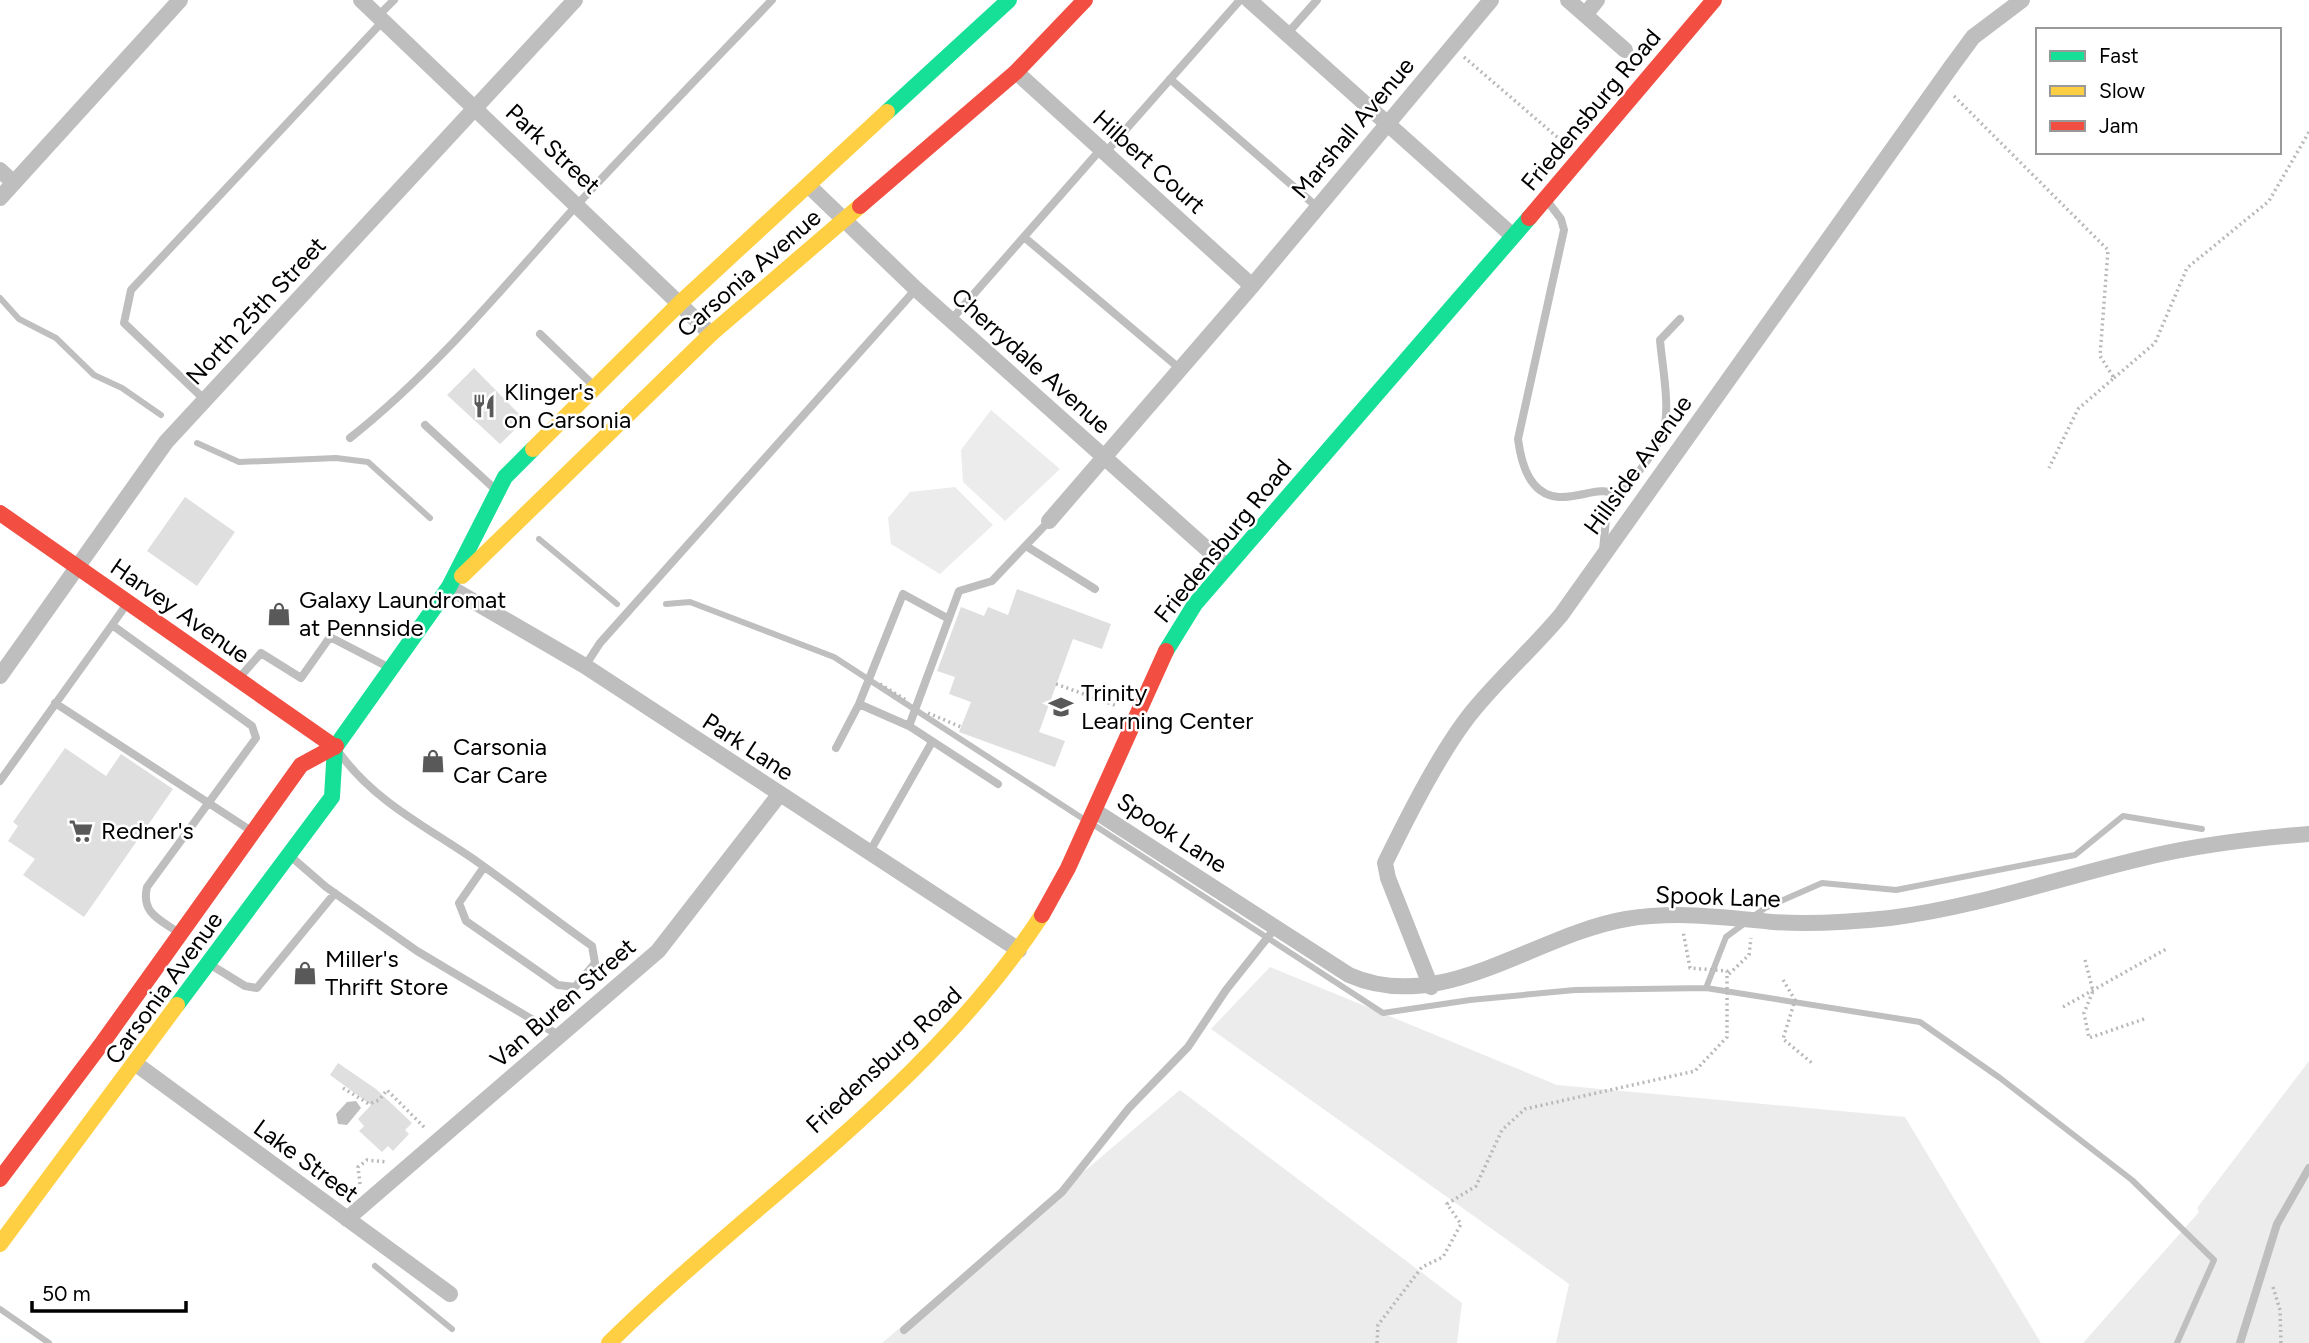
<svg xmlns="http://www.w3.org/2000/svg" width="2309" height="1343" font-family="Figtree,sans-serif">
	<rect width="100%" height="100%" fill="#fff"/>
	<!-- green -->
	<path fill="#ececec" d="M 991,410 L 1060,469 L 1005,521 L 963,482 L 961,450 Z
		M 955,487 L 993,525 L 940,574 L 891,544 L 888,518 L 910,492 Z
		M 1270,967 L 1557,1085 L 1905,1117 L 2041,1343 L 1556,1343 L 1569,1284 L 1211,1029 Z
		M 2309,1061 L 2309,1343 L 2083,1343 L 2199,1212 L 2197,1208 Z
		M 1180,1090 L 1462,1303 L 1457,1343 L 882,1343 Z"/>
	<!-- water -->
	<path fill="#bfbfbf" d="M 356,1101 L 361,1108 L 347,1125 L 338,1124 L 336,1114 L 347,1102 Z"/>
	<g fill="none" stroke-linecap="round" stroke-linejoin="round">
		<!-- stream -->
		<path stroke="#bfbfbf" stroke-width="6" d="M 0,298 L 19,319 L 56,338 L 94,375 L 122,388 L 161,415
			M 197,443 L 239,462 L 336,458 L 368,462 L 430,518
			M 539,539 L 617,604
			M 666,604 L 690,602 L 834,657 L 1085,820
			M 1094,825 L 1383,1013 L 1470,1000 L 1575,990 L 1706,988 L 1726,937 L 1745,923
			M 1754,916 L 1765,908 L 1822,883 L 1896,890 L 2075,855 L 2123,816 L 2202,829
			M 1706,988 L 1920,1022 L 2000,1078 L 2132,1180 L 2214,1260 L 2177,1343
			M 375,1266 L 452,1329
			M 0,1309 L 49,1343"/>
	</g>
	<!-- building -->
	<path fill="#dfdfdf" d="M 474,368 L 523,418 L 523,422 L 500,444 L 447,395 Z
		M 185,497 L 235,532 L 197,586 L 147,551 Z
		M 1017,589 L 1111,624 L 1102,649 L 1073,639 L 1039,732 L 1065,741 L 1055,767 L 959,732 L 971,702 L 949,694 L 955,677 L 937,671 L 961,607 L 984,616 L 988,607 L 1008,615 Z
		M 65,748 L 106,776 L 121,754 L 173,789 L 84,917 L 23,875 L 35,859 L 8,841 L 18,826 L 13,822 Z
		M 338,1063 L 376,1089 L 412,1123 L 405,1130 L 409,1134 L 393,1151 L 388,1146 L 382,1152 L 359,1131 L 364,1126 L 358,1119 L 371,1105 L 330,1075 Z"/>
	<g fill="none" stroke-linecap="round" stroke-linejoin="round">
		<!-- path -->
		<path stroke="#b9b9b9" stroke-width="3.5" stroke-dasharray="2 3.5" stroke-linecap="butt" d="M 1464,57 L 1564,143
			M 1954,96 L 2108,250 L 2100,356 L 2114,378 L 2078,409 L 2049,468
			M 2114,378 L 2155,343 L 2187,268 L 2269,201 L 2309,132
			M 880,684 L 906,700
			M 1056,684 L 1117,706
			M 928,713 L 961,727
			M 2085,960 L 2093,991 L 2084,1013 L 2089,1038 L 2147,1018
			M 1729,974 L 1749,955 L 1751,938
			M 1783,980 L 1795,1000 L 1783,1039 L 1812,1063
			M 2063,1007 L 2168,948
			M 343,1088 L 369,1104 L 379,1100 L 387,1090 L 426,1129
			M 360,1184 L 358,1167 L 367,1160 L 387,1162
			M 336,1186 L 341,1189 L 355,1187
			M 2273,1287 L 2280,1310 L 2281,1343
			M 1377,1343 L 1378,1325 L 1422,1267 L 1443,1257 L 1461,1224 L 1447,1204 L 1476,1186 L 1502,1130 L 1525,1109 L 1695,1071 L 1727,1037 L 1727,971 L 1690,968 L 1683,931"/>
		<!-- lane -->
		<path stroke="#bebebe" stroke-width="8" d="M 378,16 L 394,0
			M 1287,34 L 1317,0
			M 1170,79 L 1317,207
			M 1105,153 L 1240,0
			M 1548,202 L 1561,219 L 1564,230 L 1518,439 C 1521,463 1530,495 1559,497 C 1582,498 1597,486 1619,494 L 1606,519 L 1603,550
			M 1024,237 L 1179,368
			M 951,320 L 1101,149
			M 540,334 L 593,385
			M 205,400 L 124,323 L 131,290 L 383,21
			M 425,425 L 496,490
			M 350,438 C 435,371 505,285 577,205 C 641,136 707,68 772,0
			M 1619,494 C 1635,477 1655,454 1663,432 C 1671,409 1662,365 1660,340 L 1680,319
			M 1026,546 L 1095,589
			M 126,605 L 112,625 L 252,726 L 256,738 L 147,887 C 141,912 158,919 178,932
			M 585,666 L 600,643 L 916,289
			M 240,677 L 261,653 L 301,678 L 330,637 L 388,667
			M 55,703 L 250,830
			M 859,704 L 909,726 L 998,784
			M 909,726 L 959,591 L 992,581 L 1049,521
			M 836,748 L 859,704 L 903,594 L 947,618
			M 341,755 C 377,804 431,829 479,863 C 517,890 554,919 592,946 L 595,963 L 575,987 L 558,985 L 466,921 L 459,903 L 484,867
			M 0,781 L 112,625
			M 869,853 L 932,742
			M 289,855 L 326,887 L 417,951 L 560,1036
			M 211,965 L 245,986 L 257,988 L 335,893
			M 904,1330 L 1062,1192 L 1129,1108 L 1188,1047 L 1226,990 L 1276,927
			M 2240,1343 L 2277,1224 L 2309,1168"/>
		<!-- street -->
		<path stroke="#bebebe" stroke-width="16" d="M 361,0 L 711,334
			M 1249,0 L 1513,236
			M 1568,0 L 1625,50
			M 1585,15 L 1597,0
			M 1016,72 L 1252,286
			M 0,170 L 14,183
			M 809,186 L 916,289 L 1226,566
			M 0,198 L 180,0
			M 1049,521 L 1252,286 L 1491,0
			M 449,587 L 585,666 L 1019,950
			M 0,676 L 166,442 L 575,0
			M 1095,811 L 1349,975 C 1441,1016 1534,935 1626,919 C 1676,911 1724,917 1773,922 C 1812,925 1852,922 1890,918 C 1978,907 2065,876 2152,856 C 2204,844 2256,838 2309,834
			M 1431,987 L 1388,878 L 1385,863 C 1408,816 1444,744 1477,706 C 1504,674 1534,647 1561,615 L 1951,67 L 1973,37 L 2022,0
			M 136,1064 L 450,1294
			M 347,1219 L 658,951 L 779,795"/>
		<!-- fast -->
		<path stroke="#16e098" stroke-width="16" d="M 887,112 L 1009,0
			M 1166,651 L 1195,604 L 1529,218
			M 336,746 L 449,587 L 505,477 L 533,449
			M 177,1005 L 332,797 L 335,747"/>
		<!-- slow -->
		<path stroke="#ffcf43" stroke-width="16" d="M 533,449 L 680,303 L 887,112
			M 462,576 L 711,334 L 860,206
			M 0,1244 L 177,1005
			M 609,1343 C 753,1201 930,1087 1042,915"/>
		<!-- jam -->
		<path stroke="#f24e42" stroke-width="16" d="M 860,206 L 1016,72 L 1085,0
			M 1529,218 L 1714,0
			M 0,513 L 335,747
			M 1042,915 L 1068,868 L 1166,651
			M 0,1179 L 103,1042 L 301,765 L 336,746"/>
	</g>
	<!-- icons -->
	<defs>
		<g id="restaurant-bare" transform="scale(1.89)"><path d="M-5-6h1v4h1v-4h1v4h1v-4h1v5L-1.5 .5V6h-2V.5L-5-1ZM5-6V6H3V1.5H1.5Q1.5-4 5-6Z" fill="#595959" stroke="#fff" stroke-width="2.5" paint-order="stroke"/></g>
		<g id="shop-bare" transform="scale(1.89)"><path d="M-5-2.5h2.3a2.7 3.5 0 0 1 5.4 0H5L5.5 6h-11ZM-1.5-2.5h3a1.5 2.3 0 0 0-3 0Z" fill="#595959" stroke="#fff" stroke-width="2.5" paint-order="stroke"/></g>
		<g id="school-bare" transform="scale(1.89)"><path d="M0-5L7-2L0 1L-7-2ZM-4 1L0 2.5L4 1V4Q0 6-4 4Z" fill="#595959" stroke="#fff" stroke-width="2.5" paint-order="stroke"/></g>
		<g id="supermarket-bare" transform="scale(1.89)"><path d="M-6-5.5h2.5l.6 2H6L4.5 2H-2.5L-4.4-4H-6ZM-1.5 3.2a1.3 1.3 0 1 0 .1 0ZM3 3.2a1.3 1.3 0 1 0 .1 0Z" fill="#595959" stroke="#fff" stroke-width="2.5" paint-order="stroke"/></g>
	</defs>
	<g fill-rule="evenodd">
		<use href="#restaurant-bare" x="484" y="406"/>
		<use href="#shop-bare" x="279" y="614"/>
		<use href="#school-bare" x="1061" y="707"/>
		<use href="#shop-bare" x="433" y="761"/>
		<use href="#supermarket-bare" x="81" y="831"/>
		<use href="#shop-bare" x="305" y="973"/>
	</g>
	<g text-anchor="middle" stroke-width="5" stroke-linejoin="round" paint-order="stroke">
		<!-- street labels -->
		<g font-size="24" fill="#000" stroke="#fff">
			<text transform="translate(1591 110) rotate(-50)" y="8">Friedensburg Road</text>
			<text transform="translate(1353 128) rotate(-50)" y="8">Marshall Avenue</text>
			<text transform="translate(553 149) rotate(43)" y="8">Park Street</text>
			<text transform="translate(1149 162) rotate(42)" y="8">Hilbert Court</text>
			<text transform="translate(749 273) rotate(-41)" y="8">Carsonia Avenue</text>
			<text transform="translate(256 311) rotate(-47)" y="8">North 25th Street</text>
			<text transform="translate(1031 361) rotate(42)" y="8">Cherrydale Avenue</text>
			<text transform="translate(1638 465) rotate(-54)" y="8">Hillside Avenue</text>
			<text transform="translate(1223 541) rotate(-51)" y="8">Friedensburg Road</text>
			<text transform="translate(180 611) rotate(35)" y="8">Harvey Avenue</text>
			<text transform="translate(748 747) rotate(33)" y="8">Park Lane</text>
			<text transform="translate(1172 833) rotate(33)" y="8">Spook Lane</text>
			<text transform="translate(1718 897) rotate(2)" y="8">Spook Lane</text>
			<text transform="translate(164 988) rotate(-54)" y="8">Carsonia Avenue</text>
			<text transform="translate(563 1003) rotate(-41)" y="8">Van Buren Street</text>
			<text transform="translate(884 1060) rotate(-43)" y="8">Friedensburg Road</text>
			<text transform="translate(306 1161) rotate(36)" y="8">Lake Street</text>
		</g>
		<!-- poi labels -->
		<g font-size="24" fill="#000" stroke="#fff" text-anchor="start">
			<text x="504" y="400">Klinger's<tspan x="504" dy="28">on Carsonia</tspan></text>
			<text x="299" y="608">Galaxy Laundromat<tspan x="299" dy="28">at Pennside</tspan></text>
			<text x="1081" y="701">Trinity<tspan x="1081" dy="28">Learning Center</tspan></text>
			<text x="453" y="755">Carsonia<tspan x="453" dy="28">Car Care</tspan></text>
			<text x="101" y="839">Redner's</text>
			<text x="325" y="967">Miller's<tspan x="325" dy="28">Thrift Store</tspan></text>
		</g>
	</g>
	<!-- legend -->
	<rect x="2036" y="28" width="245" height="126" fill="#ffffff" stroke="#999999" stroke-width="2"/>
	<rect x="2050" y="51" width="35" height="10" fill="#16e098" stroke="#999999" stroke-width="2"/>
	<text x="2099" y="63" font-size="21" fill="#000000">Fast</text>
	<rect x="2050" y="86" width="35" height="10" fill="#ffcf43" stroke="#999999" stroke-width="2"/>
	<text x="2099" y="98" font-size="21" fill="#000000">Slow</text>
	<rect x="2050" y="121" width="35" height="10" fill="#f24e42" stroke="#999999" stroke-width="2"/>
	<text x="2099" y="133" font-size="21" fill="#000000">Jam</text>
	<!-- scale -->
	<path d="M32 1301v10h154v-10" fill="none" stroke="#000000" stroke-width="3.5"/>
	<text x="42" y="1301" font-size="21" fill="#000000" stroke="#ffffff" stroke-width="5" paint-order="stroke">50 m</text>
</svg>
